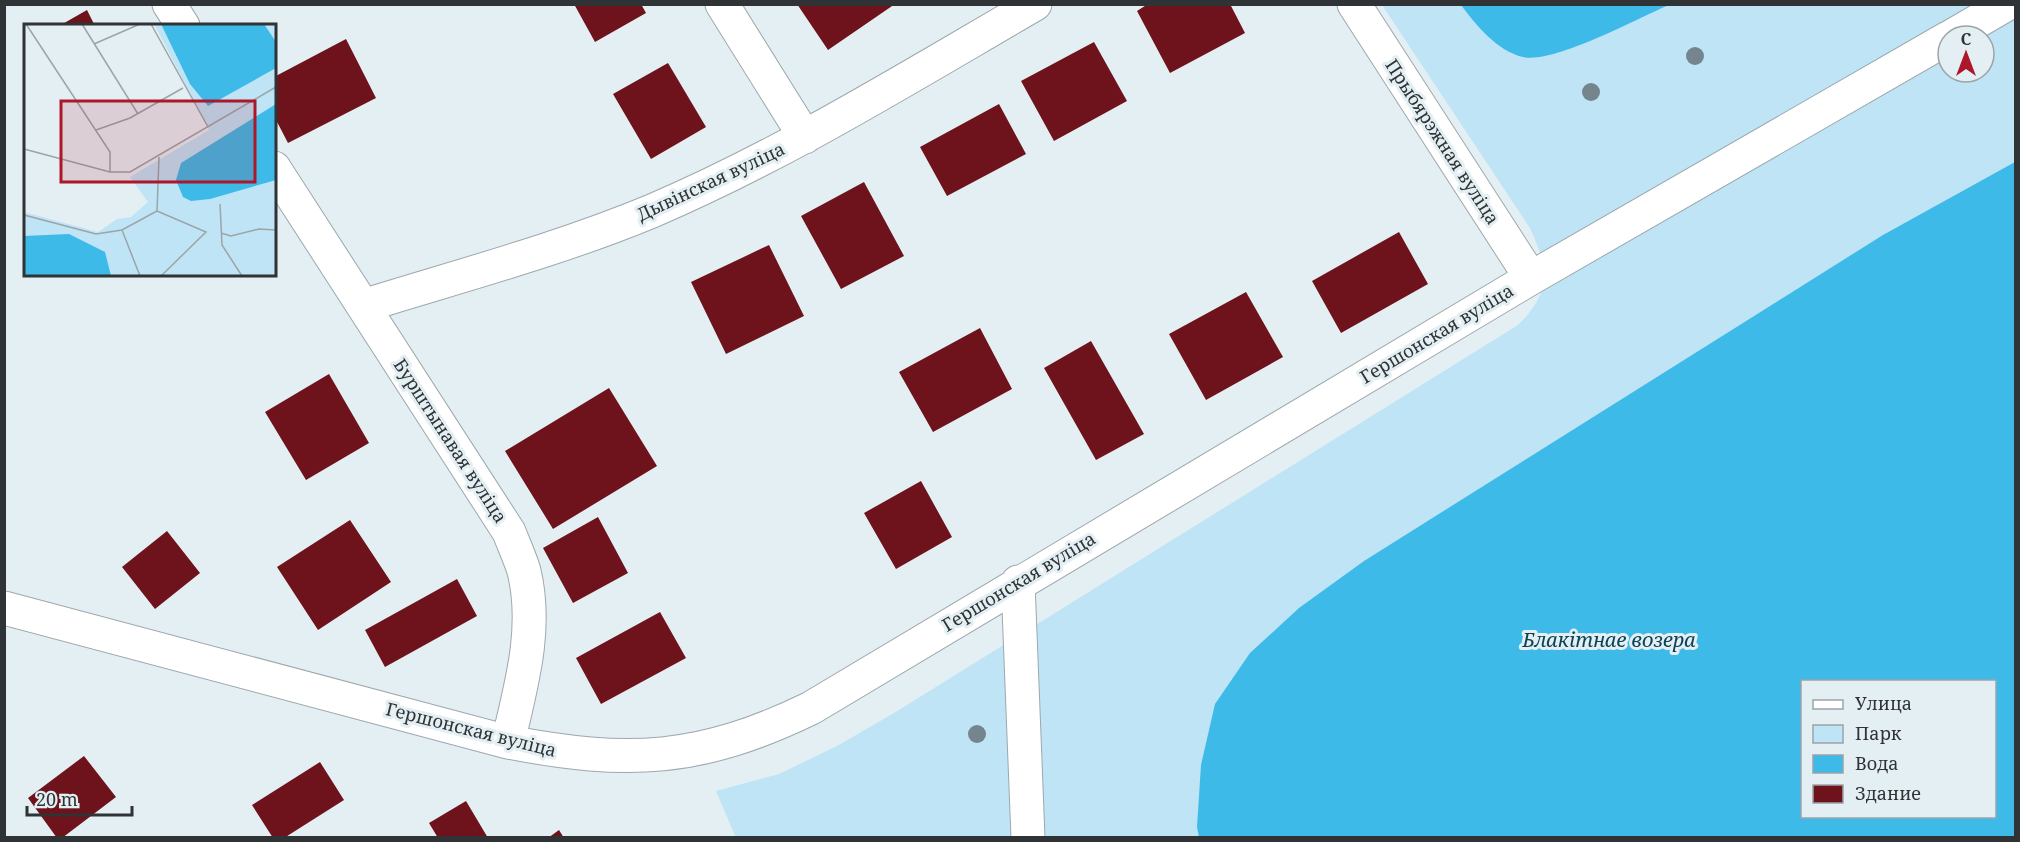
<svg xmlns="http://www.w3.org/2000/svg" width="2020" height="842" font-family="'Noto Serif',serif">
	<rect width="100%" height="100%" fill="#e4eff4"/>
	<!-- green -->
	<path fill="#bee4f6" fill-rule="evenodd" d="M 1382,5 L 2015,5 L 2015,837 L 736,838 L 716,791 L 779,774 L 837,746 L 894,713 L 1518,325 C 1552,291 1549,270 1530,228 ZM 1948,36 L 1984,36 L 1984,72 L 1948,72 ZM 1802,682 L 1994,682 L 1994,816 L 1802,816 Z"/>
	<!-- water -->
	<path fill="#3dbae8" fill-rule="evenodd" d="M 1461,5 L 1669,5 C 1638,18 1554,64 1523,57 C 1497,51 1476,25 1461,5 Z
		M 2015,162 L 2015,837 L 1199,837 L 1197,827 L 1201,765 L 1215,704 L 1250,653 L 1299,608 L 1364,561 L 1883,235 ZM 1802,682 L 1994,682 L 1994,816 L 1802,816 Z"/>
	<!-- building -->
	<path fill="#6e121b" d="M 574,4 L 641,4 L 646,13 L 595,42 Z
		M 797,4 L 895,4 L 828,50 Z
		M 1148,4 L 1230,4 L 1245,33 L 1170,73 L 1137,11 Z
		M 87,10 L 95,26 L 59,26 Z
		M 346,39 L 376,98 L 288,143 L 274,116 L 274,77 Z
		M 1094,42 L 1127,101 L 1054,141 L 1021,81 Z
		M 668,63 L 706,127 L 651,159 L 613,94 Z
		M 999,104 L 1026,154 L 947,196 L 920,147 Z
		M 864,182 L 904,256 L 841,289 L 801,216 Z
		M 1399,232 L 1428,284 L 1341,333 L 1312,281 Z
		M 769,245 L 804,316 L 726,354 L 691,282 Z
		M 1246,292 L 1283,357 L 1206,400 L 1169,334 Z
		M 980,328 L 1012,389 L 933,432 L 899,372 Z
		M 1091,341 L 1144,434 L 1096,460 L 1044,368 Z
		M 329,374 L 369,443 L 306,480 L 265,412 Z
		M 609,388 L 657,466 L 553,529 L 505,451 Z
		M 921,481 L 952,537 L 896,569 L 864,513 Z
		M 598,517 L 628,573 L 573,603 L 543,548 Z
		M 350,520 L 391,582 L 318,630 L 277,567 Z
		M 167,531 L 200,573 L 155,609 L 122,567 Z
		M 457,579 L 477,616 L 385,667 L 365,630 Z
		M 660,612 L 686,658 L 601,704 L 576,658 Z
		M 84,756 L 116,797 L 62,838 L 57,838 L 28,798 Z
		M 320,762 L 344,800 L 284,838 L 273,838 L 252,805 Z
		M 466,801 L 488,838 L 438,838 L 429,823 Z
		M 559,830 L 564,838 L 548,838 Z"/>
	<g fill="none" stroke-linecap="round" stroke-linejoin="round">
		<!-- street casing -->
		<g stroke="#9da8ad" stroke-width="35">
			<path id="street" d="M 169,4 L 183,26
				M 722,4 L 805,137
				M 1354,4 L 1531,278
				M 1952,36 L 2007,4
				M 274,168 L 509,532 C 514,545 520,558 524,571 C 538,629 521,686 508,742
				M 363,306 C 459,276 558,250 652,211 C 785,154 909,77 1035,4
				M 1018,582 L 1028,838
				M 4,608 L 508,742 C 628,765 700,762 811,708 L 1531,278 L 1948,38"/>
		</g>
		<!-- street -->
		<use href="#street" stroke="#fff" stroke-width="33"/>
	</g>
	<!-- trees -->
	<g fill="#75858d">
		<circle cx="1695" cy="56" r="9"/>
		<circle cx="1591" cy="92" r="9"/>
		<circle cx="977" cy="734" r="9"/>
	</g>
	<g text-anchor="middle" stroke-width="6" stroke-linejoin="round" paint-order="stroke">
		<!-- street labels -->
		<g font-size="18" fill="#2f3335" stroke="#e4eff4">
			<text transform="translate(1442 142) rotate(57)" y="6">Прыбярэжная вуліца</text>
			<text transform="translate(711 182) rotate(-25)" y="6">Дывінская вуліца</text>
			<text transform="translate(1437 334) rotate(-31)" y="6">Гершонская вуліца</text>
			<text transform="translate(450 441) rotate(57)" y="6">Бурштынавая вуліца</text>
			<text transform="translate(1019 582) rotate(-31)" y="6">Гершонская вуліца</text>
			<text transform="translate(471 730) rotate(14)" y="6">Гершонская вуліца</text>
		</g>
		<!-- water labels -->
		<g font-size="20" font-style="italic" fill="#0c4255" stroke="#e4eff4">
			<text x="1609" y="647">Блакітнае возера</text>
		</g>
	</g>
	<!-- overview -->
	<g transform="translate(24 24)">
		<rect width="252" height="252" fill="#e4eff4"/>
		<path d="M 130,0 L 252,0 L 252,252 L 0,252 L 0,188 L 74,208 L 93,195 L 107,193 L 124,178 L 106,153 L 185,106 Z" fill="#bee4f6"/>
		<path d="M 137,0 L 240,0 L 252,18 L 252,44 L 184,82 L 166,60 ZM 252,80 L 252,156 L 186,175 L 167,177 L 159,173 L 152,156 L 157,139 ZM 45,210 L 81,228 L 87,252 L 0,252 L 0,212 Z" fill="#3dbae8"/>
		<path fill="none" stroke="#9ca4a8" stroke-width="1.5" d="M 2,0 L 86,128 L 86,148M 58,0 L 114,90M 127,0 L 184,103M 70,20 L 116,0M 72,106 L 106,94 L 159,64M 0,125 L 86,148 L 106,148 L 252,63M 196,180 L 198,221 L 218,252M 133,187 L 182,208 L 137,252M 0,191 L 72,210 L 98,206 L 133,187 L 135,133M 98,206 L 116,252M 197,209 L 207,212 L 235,205 L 252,206"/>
		<path fill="#ac172a" fill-opacity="0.15" stroke="#ac172a" stroke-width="3" d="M 37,77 L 231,77 L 231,158 L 37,158 Z"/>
		<rect width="252" height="252" fill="none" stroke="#2f3335" stroke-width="3"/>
	</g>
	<!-- border -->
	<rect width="2020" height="842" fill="none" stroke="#2f3335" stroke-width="12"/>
	<!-- legend -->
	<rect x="1801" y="680" width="195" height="138" fill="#e4eff4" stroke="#9ca4a8" stroke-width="1.5"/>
	<rect x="1813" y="700" width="30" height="9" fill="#ffffff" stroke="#9ca4a8" stroke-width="1.5"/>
	<text x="1855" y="710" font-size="18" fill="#2f3335">Улица</text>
	<rect x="1813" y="725" width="30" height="18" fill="#bee4f6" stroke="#9ca4a8" stroke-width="1.5"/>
	<text x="1855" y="740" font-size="18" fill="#2f3335">Парк</text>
	<rect x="1813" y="755" width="30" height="18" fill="#3dbae8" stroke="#9ca4a8" stroke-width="1.5"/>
	<text x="1855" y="770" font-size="18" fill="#2f3335">Вода</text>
	<rect x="1813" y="785" width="30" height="18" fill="#6e121b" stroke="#9ca4a8" stroke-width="1.5"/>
	<text x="1855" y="800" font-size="18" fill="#2f3335">Здание</text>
	<!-- north arrow -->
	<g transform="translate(1966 54)"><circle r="28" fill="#e4eff4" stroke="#9ca4a8" stroke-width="1.5"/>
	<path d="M0-4.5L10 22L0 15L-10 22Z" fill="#ac172a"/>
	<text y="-9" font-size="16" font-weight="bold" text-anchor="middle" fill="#2f3335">С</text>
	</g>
	<!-- scale -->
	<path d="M27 806v9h105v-9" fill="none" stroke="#2f3335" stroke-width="3"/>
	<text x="36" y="806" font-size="18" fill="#2f3335" stroke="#e4eff4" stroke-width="4.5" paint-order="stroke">20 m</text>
</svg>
